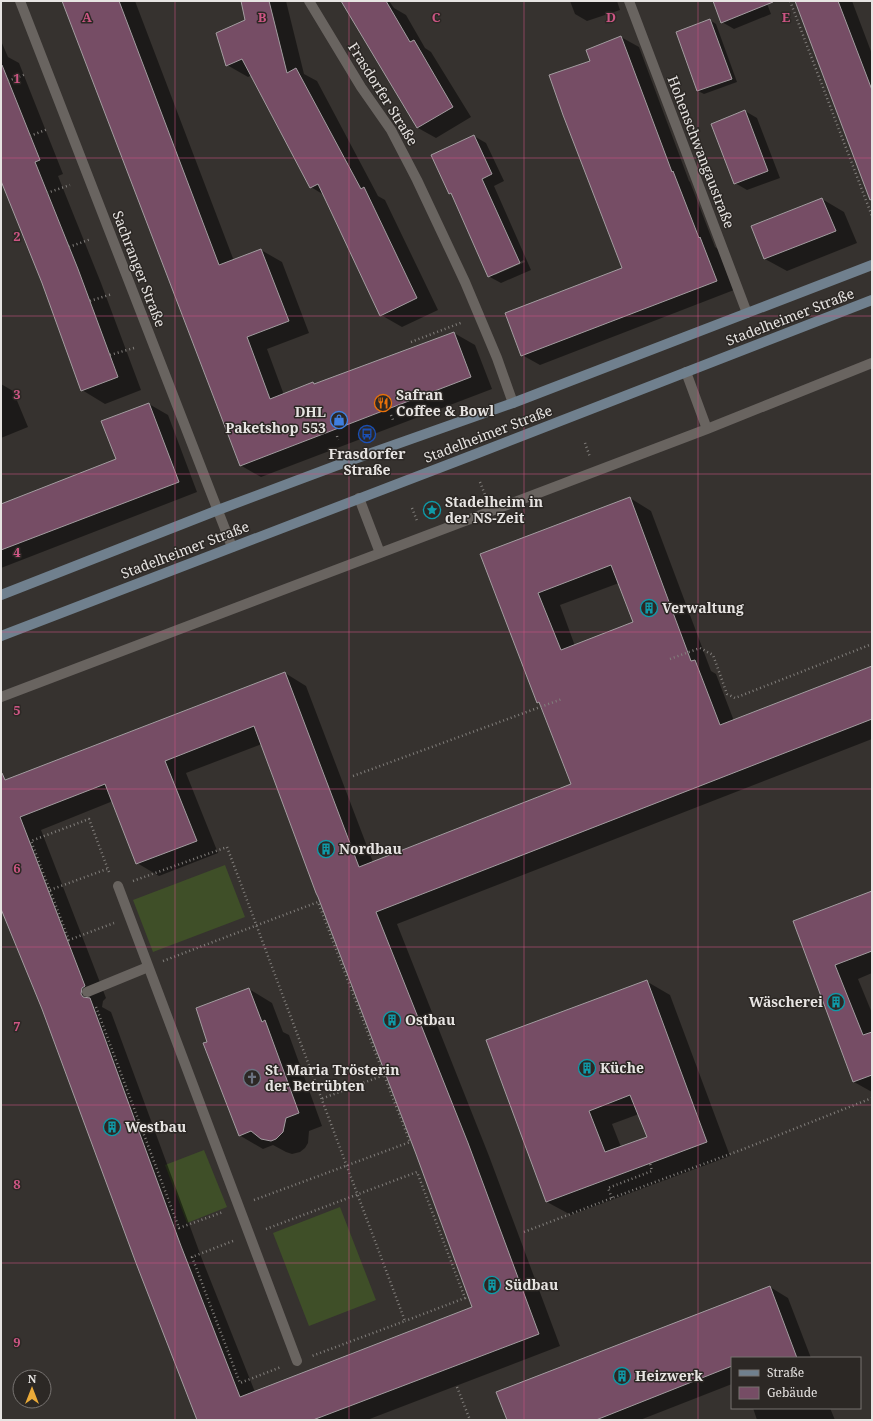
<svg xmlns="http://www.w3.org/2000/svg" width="873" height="1421" font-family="'Noto Serif',serif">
	<rect width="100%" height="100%" fill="#36322f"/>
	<!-- grass -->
	<path fill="#3f4f28" d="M 225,865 L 245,917 L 153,952 L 133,900 Z
		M 204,1150 L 227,1207 L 187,1223 L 165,1165 Z
		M 340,1207 L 376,1300 L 309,1326 L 273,1233 Z"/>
	<!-- shadow -->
	<path fill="#0007" fill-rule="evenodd" d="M 63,1 L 135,1 L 234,261 L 261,250 L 282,262 L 309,333 L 267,349 L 284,395 L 316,385 L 454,333 L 475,345 L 492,389 L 261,477 L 240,465 Z
		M 242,1 L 286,1 L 304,74 L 317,81 L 378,196 L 385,200 L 438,310 L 402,327 L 381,315 L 324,195 L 311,187 L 252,75 L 248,77 L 227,65 L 246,20 Z
		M 342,1 L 389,1 L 394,8 L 406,15 L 425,48 L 431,52 L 471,117 L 436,138 L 418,128 Z
		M 570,1 L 617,1 L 620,10 L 587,21 L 575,14 Z
		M 714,1 L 766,1 L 771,14 L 734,29 L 722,22 Z
		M 797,1 L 852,1 L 872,54 L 872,197 Z
		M 710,20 L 716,24 L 737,82 L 704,94 L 698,91 L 677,32 Z
		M 621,37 L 639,47 L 689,181 L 690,182 L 715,247 L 718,249 L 734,290 L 540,365 L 522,355 L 623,269 L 591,61 Z
		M 1,41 L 8,57 L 19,63 L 63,174 L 58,176 L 101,283 L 141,390 L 105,404 L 82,390 L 43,283 L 1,178 Z
		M 745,111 L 757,118 L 780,178 L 747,190 L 735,183 Z
		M 474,136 L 486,143 L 504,181 L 494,186 L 531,270 L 501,283 L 488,276 L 453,195 L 450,193 ZM 524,260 L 525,262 L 495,275 L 495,273 Z
		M 822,199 L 844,212 L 857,243 L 787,271 L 765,259 L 753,227 Z
		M 1,384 L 13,391 L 28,427 L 1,438 Z
		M 149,404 L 168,415 L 197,492 L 1,568 L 1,505 L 117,460 Z
		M 630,498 L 651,511 L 711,671 L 716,674 L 734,721 L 872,667 L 872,739 L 397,924 L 489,1156 L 560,1346 L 367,1420 L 198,1420 L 43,1009 L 1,906 L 1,782 L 285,673 L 306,686 L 373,862 L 572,785 L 540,704 L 538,702 L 481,554 ZM 619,583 L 634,623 L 575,646 L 560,605 ZM 262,744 L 417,1154 L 473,1308 L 255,1392 L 202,1259 L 111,1012 L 102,1007 L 103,1001 L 106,998 L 41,830 L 113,801 L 137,863 L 159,876 L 218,853 L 186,773 Z
		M 872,892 L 872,973 L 858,979 L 872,1013 L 872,1092 L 854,1082 L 794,921 Z
		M 646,981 L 670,995 L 730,1156 L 571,1215 L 547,1202 ZM 639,1114 L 648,1137 L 621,1147 L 612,1124 Z
		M 249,989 L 272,1003 L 283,1032 L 289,1035 L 322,1126 L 309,1131 L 308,1143 L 305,1148 L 300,1152 L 292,1154 L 286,1152 L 273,1145 L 263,1149 L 239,1135 L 209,1042 Z
		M 770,1287 L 788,1298 L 811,1358 L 732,1358 L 732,1384 L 640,1420 L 508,1420 Z
		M 753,1408 L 830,1408 L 835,1420 L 757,1420 Z"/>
	<!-- building -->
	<path fill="#764d65" stroke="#a39da0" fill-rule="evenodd" d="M 62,1 L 119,1 L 219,265 L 261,249 L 289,321 L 247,337 L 270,399 L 313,382 L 314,384 L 454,332 L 471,377 L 240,466 Z
		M 241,1 L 269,1 L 287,73 L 296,68 L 361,189 L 364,187 L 417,298 L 380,316 L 318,184 L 310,188 L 242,59 L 226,66 L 216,33 L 245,20 Z
		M 341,1 L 386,1 L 410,42 L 414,40 L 453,107 L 417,128 Z
		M 713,1 L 773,1 L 773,2 L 721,23 Z
		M 795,1 L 838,1 L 872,90 L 872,199 L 870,200 Z
		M 710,19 L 732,79 L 697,91 L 676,32 Z
		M 621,36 L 672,172 L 673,171 L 699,238 L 700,237 L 717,281 L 521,356 L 505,313 L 622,268 L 563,115 L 549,75 L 590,61 L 586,50 Z
		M 1,65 L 2,65 L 40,160 L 35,162 L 78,269 L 118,377 L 81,391 L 42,283 L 1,181 Z
		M 745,110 L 768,171 L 734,184 L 711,124 Z
		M 474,135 L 492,174 L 482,179 L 520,263 L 488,277 L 451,193 L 449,194 L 431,155 Z
		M 822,198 L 836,231 L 764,259 L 751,226 Z
		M 149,403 L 179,482 L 1,550 L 1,504 L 116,459 L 101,421 Z
		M 630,497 L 691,661 L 695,660 L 720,725 L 872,666 L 872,719 L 376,912 L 468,1143 L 539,1334 L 313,1420 L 197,1420 L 136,1263 L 42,1009 L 1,909 L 1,774 L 2,773 L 5,780 L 285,672 L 359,867 L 571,784 L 539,702 L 537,703 L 480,554 ZM 611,565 L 633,622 L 561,650 L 538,593 ZM 254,726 L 316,893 L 318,897 L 416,1154 L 472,1307 L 240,1397 L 181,1246 L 90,998 L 83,997 L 81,994 L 82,988 L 85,986 L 20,817 L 105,784 L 136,864 L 197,841 L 165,761 Z
		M 872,891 L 872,951 L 835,965 L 863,1035 L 872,1032 L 872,1075 L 853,1082 L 793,921 Z
		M 647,980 L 707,1142 L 546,1202 L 486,1040 ZM 630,1095 L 647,1137 L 605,1152 L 589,1111 Z
		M 249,988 L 262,1022 L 265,1020 L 299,1113 L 286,1118 L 283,1132 L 276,1139 L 271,1141 L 261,1139 L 251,1131 L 239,1136 L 203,1043 L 207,1042 L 196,1008 Z
		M 770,1286 L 797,1358 L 732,1358 L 732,1366 L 596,1420 L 507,1420 L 496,1392 Z"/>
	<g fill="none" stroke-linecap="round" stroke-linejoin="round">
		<!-- path -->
		<path stroke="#827f7c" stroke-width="2.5" stroke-dasharray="1 3" stroke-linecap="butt" d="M 790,1 L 872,216
			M 8,81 L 26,74
			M 30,136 L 48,129
			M 47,193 L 70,185
			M 69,247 L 91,239
			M 90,301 L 112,294
			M 411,342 L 463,322
			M 110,355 L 134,348
			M 391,415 L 393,420
			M 337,436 L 338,440
			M 585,443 L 590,457
			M 480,482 L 485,495
			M 412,508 L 417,521
			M 670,659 L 700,648 L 713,655 L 727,694 L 735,698 L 872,644
			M 353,776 L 562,699
			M 109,872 L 89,819 L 31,841 L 69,940 L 114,923
			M 133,881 L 227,847 L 405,1321 L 312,1356
			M 50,890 L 107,869
			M 163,961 L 318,902 L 384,1075 L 321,1099
			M 96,1007 L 179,1228 L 223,1212
			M 612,1198 L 608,1188 L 652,1171 L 650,1163
			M 254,1200 L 410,1142 L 384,1075
			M 266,1229 L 417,1172 L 465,1298 L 405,1321
			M 524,1232 L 612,1198 L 741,1150 L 872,1098
			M 233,1241 L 192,1257 L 240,1383 L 281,1367
			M 457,1387 L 470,1420"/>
		<!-- lane -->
		<path stroke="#696460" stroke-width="10" d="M 686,372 L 707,429
			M 359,498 L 380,553
			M 1,697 L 707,429 L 872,363
			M 118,886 L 297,1361
			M 87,992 L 148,967"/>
		<!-- street -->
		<path stroke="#696460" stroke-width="10" d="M 20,1 L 232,547
			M 309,1 L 361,87 L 391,130 L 417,180 L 465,282 L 497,358 L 513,403
			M 629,1 L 747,313"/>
		<!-- secondary -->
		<path stroke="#70808e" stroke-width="10" d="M 1,595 L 218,510 L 346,462 L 513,403 L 872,265
			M 1,636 L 473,455 L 872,300"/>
	</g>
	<!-- grid -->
	<path fill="none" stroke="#cd5584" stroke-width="1" stroke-opacity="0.55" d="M 175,1 L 175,1420M 349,1 L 349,1420M 524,1 L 524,1420M 698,1 L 698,1420M 1,158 L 872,158M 1,316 L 872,316M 1,474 L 872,474M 1,632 L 872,632M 1,789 L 872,789M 1,947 L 872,947M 1,1105 L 872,1105M 1,1263 L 872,1263"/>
	<!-- icons -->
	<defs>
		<g id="restaurant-ring" transform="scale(0.9)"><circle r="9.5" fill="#2c2825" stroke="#e8710a" stroke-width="1.5"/><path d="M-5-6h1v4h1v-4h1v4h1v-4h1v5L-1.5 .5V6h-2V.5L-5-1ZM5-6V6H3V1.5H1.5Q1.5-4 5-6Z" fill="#e8710a"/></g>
		<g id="shop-ring" transform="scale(0.9)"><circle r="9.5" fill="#2c2825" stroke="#3f7fe0" stroke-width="1.5"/><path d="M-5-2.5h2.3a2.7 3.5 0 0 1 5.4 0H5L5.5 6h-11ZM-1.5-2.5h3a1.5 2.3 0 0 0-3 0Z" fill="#3f7fe0"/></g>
		<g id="bus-ring" transform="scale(0.9)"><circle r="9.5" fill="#2c2825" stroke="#1a4fb4" stroke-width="1.5"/><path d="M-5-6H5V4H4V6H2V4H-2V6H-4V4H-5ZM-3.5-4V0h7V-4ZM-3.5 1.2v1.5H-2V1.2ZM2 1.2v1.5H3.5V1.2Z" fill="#1a4fb4"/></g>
		<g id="sight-ring" transform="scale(0.9)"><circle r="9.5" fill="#2c2825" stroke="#0f9aa8" stroke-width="1.5"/><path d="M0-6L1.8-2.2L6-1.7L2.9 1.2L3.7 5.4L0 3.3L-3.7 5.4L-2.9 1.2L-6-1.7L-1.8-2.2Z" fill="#0f9aa8"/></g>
		<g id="building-ring" transform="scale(0.9)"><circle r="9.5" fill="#2c2825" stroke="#0f9aa8" stroke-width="1.5"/><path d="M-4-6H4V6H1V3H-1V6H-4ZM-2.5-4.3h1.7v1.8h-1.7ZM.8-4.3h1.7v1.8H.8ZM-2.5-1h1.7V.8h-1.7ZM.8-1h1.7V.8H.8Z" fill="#0f9aa8"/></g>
		<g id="church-ring" transform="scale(0.9)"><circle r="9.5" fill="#2c2825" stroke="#6b7280" stroke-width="1.5"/><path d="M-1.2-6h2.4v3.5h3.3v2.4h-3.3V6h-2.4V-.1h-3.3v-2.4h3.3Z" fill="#6b7280"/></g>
	</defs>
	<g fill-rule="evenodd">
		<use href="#restaurant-ring" x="383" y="403"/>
		<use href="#shop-ring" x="339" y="420"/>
		<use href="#bus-ring" x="367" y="434"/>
		<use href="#sight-ring" x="432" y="510"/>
		<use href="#building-ring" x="649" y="608"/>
		<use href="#building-ring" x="326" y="849"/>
		<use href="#building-ring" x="836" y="1002"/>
		<use href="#building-ring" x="392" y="1020"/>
		<use href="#building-ring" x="587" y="1068"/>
		<use href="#church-ring" x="252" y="1078"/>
		<use href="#building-ring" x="112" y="1127"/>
		<use href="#building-ring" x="492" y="1285"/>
		<use href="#building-ring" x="622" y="1376"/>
	</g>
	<g text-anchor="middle" stroke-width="3" stroke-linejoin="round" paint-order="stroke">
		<!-- street labels -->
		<g font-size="14" fill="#e7e4e2" stroke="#2c2825">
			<text transform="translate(383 94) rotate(58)" y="5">Frasdorfer Straße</text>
			<text transform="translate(701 152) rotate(69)" y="5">Hohenschwangaustraße</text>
			<text transform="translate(139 269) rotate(69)" y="5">Sachranger Straße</text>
			<text transform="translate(790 317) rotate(-21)" y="5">Stadelheimer Straße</text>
			<text transform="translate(488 434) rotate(-21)" y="5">Stadelheimer Straße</text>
			<text transform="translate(185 550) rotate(-21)" y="5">Stadelheimer Straße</text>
		</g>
		<!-- poi labels -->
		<g font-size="14" font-weight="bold" fill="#e7e4e2" stroke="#2c2825" text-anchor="start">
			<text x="396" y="400">Safran<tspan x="396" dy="16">Coffee &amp; Bowl</tspan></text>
			<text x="326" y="417" text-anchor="end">DHL<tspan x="326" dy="16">Paketshop 553</tspan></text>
			<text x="367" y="459" text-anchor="middle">Frasdorfer<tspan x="367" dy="16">Straße</tspan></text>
			<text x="445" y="507">Stadelheim in<tspan x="445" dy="16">der NS-Zeit</tspan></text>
			<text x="662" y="613">Verwaltung</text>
			<text x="339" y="854">Nordbau</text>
			<text x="823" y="1007" text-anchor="end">Wäscherei</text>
			<text x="405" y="1025">Ostbau</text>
			<text x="600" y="1073">Küche</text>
			<text x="265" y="1075">St. Maria Trösterin<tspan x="265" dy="16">der Betrübten</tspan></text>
			<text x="125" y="1132">Westbau</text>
			<text x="505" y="1290">Südbau</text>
			<text x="635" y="1381">Heizwerk</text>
		</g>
	</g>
	<g font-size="13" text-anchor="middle" font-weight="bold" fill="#cd5584" stroke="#2c2825" stroke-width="3" stroke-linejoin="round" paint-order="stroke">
		<text x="87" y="22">A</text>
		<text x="262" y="22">B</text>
		<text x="436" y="22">C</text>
		<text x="611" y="22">D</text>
		<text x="786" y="22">E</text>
		<text x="17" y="83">1</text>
		<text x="17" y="241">2</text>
		<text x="17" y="399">3</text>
		<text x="17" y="557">4</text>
		<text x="17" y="715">5</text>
		<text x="17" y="873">6</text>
		<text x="17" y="1031">7</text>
		<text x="17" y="1189">8</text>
		<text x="17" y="1347">9</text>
	</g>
	<!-- border -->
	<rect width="873" height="1421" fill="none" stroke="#e7e4e2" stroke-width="4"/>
	<!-- legend -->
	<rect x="731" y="1357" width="130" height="52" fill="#2c2825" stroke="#777371"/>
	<rect x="739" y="1370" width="20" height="6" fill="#70808e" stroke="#777371"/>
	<text x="767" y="1377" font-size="12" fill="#e7e4e2">Straße</text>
	<rect x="739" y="1387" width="20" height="12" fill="#764d65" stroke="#777371"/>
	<text x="767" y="1397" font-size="12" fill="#e7e4e2">Gebäude</text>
	<!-- north arrow -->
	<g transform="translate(32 1389)"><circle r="19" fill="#2c2825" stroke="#777371"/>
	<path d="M0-3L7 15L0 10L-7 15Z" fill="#eaaa38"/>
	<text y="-6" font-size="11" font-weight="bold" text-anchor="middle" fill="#e7e4e2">N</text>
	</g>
</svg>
